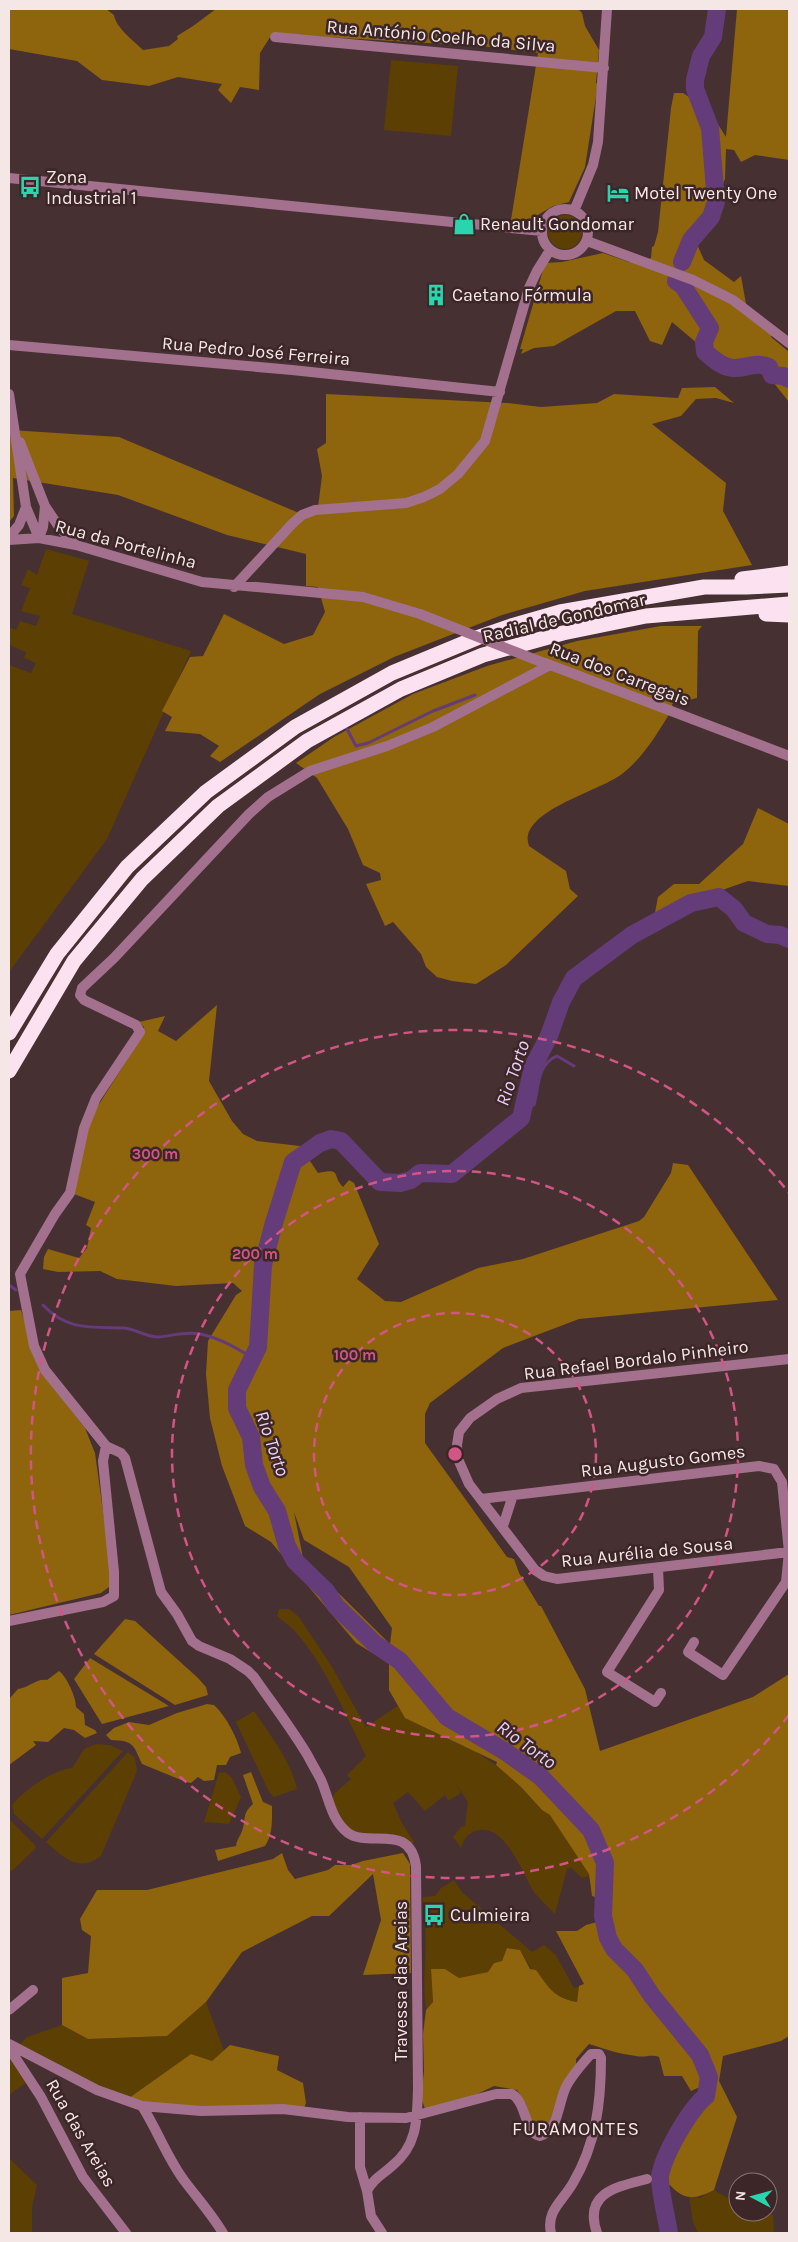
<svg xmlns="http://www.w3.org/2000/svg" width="798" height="2242" font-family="Karla,sans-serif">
	<rect width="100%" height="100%" fill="#473032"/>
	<!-- green -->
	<path fill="#5c3f03" d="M 391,60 L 458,66 L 451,136 L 384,130 Z
		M548 232a17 17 0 1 1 34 0a17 17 0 1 1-34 0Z
		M 46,549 L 89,561 L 72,614 L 191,651 L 107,839 L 9,972 L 9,665 L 31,673 L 36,663 L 24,658 L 26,652 L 9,645 L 9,627 L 16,630 L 20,621 L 36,626 L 40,616 L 21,611 L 30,588 L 21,585 L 28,569 L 37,575 Z
		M 279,1609 L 289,1609 L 299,1617 L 332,1667 L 366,1727 L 402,1703 L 496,1765 L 521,1787 L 542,1810 L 572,1828 L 590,1876 L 582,1878 L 571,1868 L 567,1869 L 555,1914 C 552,1911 536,1895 534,1892 C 522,1873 506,1825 479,1830 C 469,1832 464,1838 461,1848 L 453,1837 L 461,1827 L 465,1826 L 468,1802 L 456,1784 L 461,1793 L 448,1801 L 445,1795 L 425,1811 L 408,1792 L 393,1803 L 402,1823 L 414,1842 L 409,1847 L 365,1833 L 353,1832 L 340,1820 L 332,1799 L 335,1793 L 351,1779 L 347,1775 L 366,1756 C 345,1714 326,1666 294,1630 C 289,1625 282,1621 277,1616 Z
		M 254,1711 C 270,1735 291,1761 297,1789 L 274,1797 L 269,1792 L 236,1722 Z
		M 96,1744 L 110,1745 L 123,1751 L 42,1839 L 14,1814 L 12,1805 C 24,1790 53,1770 72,1768 L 84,1749 Z
		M 128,1752 L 135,1758 L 137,1771 L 101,1856 C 78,1873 64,1858 46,1842 Z
		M 225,1772 L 232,1778 L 241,1797 L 229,1824 L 204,1822 L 219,1773 Z
		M 9,1819 L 35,1845 L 36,1848 L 12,1871 L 9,1870 Z
		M 454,1880 L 462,1892 L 532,1952 L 544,1945 L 556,1955 L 574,1988 L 579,1986 L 577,2002 C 549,1997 533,1974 520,1950 L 507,1948 L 502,1961 L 494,1963 L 488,1972 L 459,1978 L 445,1969 L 431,1969 L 433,2002 L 426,2010 C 422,1982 427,1956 425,1928 C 425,1918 422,1908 423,1897 L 435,1896 L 441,1888 Z
		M 206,2002 L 224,2051 L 212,2061 L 191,2054 L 129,2098 L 108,2091 L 18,2046 L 27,2037 L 62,2025 L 88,2039 L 167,2036 Z
		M 9,2054 L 27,2082 L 9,2095 Z
		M 9,2160 L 11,2160 L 37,2185 L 32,2207 L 32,2233 L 9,2233 Z
		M 714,2190 L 738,2204 L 738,2212 L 763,2212 L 773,2215 L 774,2233 L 698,2233 L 693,2222 L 689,2196 L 700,2198 Z"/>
	<!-- forest -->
	<path fill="#8e640c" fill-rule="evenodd" d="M 9,9 L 106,9 L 114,15 C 116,28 134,41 143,50 L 169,46 L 178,39 L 177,36 L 193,26 L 216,9 L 578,9 L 582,13 L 585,26 L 599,50 L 596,83 L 598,84 L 585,167 L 569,202 L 553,206 L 531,219 L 511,220 L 538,53 L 481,46 L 272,34 L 260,53 L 259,90 L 240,87 L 231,103 L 218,90 L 222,84 L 178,77 L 149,86 L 102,80 L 77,61 L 9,49 Z
		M 737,9 L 789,9 L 789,160 L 755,155 L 741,162 L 734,150 L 726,149 L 725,179 L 710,214 L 693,235 L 704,260 L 734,282 L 741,276 L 748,315 L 773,332 L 771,337 L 789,352 L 789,402 L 761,367 L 731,371 L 720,368 L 702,357 L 698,344 L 672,322 L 662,345 L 650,341 L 635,311 L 616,311 L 554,346 L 534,348 L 521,354 L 523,349 L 520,349 L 545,263 L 562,262 L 603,253 L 629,262 L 644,262 L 651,258 L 652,247 L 654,246 L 658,232 L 671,108 L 674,93 L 683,93 L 709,110 L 726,137 Z
		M 715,387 L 734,403 L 716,398 L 696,399 L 681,416 L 652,424 L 726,483 L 723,511 L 752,565 L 585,591 L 502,615 L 394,657 L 320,694 L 220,762 L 210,756 L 219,746 L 200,734 L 165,731 L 172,717 L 162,711 L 190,657 L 203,656 L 224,614 L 284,644 L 313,635 L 325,612 L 318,587 L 306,586 L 306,554 L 227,535 L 118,495 L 13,478 L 14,516 L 9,522 L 9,425 L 10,430 L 119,437 L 299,513 L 318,507 L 322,476 L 317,449 L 326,443 L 326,394 L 507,403 L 541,407 L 597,403 L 614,394 L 678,398 L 682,388 Z
		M 661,626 L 702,626 L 698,631 L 697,698 L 672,704 L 673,708 C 658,732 645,756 622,774 C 601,790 535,807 528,835 C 527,838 528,842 529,846 L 566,871 L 570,889 L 578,896 L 506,965 L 476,984 L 452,981 L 437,977 L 426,967 L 421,954 L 393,922 L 385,926 L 366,884 L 381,880 L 380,873 L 363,865 L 348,829 L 317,778 L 296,763 L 334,737 L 413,694 L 487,666 L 577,641 Z
		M 758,808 L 789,824 L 789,886 L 748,881 L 688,902 L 654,918 L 658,897 L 674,884 L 699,884 L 743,844 Z
		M 217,1005 L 209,1081 L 232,1121 L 243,1134 L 257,1141 L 300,1146 L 318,1173 C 343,1168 331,1175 343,1187 L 349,1180 L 354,1183 L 379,1244 L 357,1279 L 385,1301 L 401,1302 L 478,1268 L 523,1259 L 639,1221 L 644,1217 L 671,1173 L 673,1163 L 688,1165 L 778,1300 L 579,1319 L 503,1348 L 430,1403 L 425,1414 L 425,1443 L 507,1557 L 514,1559 L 519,1573 L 539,1606 L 541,1606 L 585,1689 L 600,1751 L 753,1697 L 789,1674 L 789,2036 L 781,2041 L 723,2056 L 719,2081 L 737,2117 L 714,2190 C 687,2204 680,2196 662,2177 C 673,2149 684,2116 707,2096 L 710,2077 L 701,2055 L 653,1995 L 636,1969 L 615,1948 L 606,1926 L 604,1899 L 599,1898 L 599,1914 L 608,1951 L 624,1965 L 643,1990 L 648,2001 L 673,2026 L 702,2064 L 704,2085 L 691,2091 L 682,2076 L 664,2076 L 659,2057 C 650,2054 645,2058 636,2056 C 619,2054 605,2049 589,2044 L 576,2059 L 576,2069 L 560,2098 L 545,2131 L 539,2133 L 534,2128 L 526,2104 L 517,2090 L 494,2086 L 471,2097 L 425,2109 L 421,2097 L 424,2071 L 423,2034 L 426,2010 L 433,2002 L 431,1969 L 445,1969 L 459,1978 L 488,1972 L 494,1963 L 502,1961 L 507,1948 L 520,1950 L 530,1969 L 536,1970 C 549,1988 554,1998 577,2002 L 579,1986 L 584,1984 L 556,1931 L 577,1931 L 586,1925 L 597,1922 L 595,1897 L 592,1896 L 589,1874 L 550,1815 L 542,1810 L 521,1787 L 496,1765 L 497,1762 L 405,1718 L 389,1690 L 389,1658 L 387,1662 L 356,1643 L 271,1542 L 245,1526 L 222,1466 L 210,1418 L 206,1374 L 208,1341 L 236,1295 L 242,1291 L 233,1283 L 176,1286 L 117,1279 L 100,1271 L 58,1272 L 43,1269 L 44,1257 L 48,1249 L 79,1258 L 87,1248 L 91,1228 L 86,1225 L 95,1202 L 74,1194 L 79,1153 L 94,1112 L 141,1038 L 144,1027 L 139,1022 L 165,1016 L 158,1031 L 176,1041 ZM 294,1512 L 304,1540 L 349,1567 L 392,1628 L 390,1644 L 303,1558 Z
		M 21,1310 L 41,1372 L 85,1428 L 95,1453 L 110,1562 L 109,1587 L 101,1593 L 9,1615 L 9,1311 Z
		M 125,1619 L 135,1621 L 198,1678 L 206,1687 L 208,1695 L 175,1705 L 94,1654 Z
		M 90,1658 L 169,1706 L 102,1724 L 74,1679 Z
		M 59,1671 C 67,1677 76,1697 76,1707 L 84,1714 L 85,1725 L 95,1730 L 97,1733 L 85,1738 L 74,1730 L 64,1728 L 48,1742 L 33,1741 L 36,1745 L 9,1765 L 9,1699 L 18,1689 C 28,1688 37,1678 47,1680 Z
		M 207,1704 L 214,1705 C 226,1716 237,1737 241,1753 L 230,1757 L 226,1765 L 217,1765 L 214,1780 L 204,1781 L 198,1777 L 191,1783 L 186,1782 L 142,1764 C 133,1744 134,1741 111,1740 L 106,1735 L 114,1728 L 129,1722 L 149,1725 L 177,1713 Z
		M 251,1772 L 263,1802 L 272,1806 C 272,1820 273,1834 265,1846 L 218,1861 L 215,1850 L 236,1846 C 237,1839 240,1837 242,1831 C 247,1818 241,1815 253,1804 L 243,1775 Z
		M 282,1853 L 288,1870 L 295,1879 L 328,1870 L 335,1865 L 351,1865 L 363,1861 L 403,1853 L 410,1864 L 411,1973 L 363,1975 L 381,1920 L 373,1874 L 329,1916 L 312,1916 L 242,1952 L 206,2002 L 167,2036 L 88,2039 L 62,2025 L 62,1978 L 88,1973 L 91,1936 L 82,1930 L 80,1919 L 97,1890 L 147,1890 L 273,1859 Z
		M 230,2045 L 279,2056 L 277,2070 L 303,2083 L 306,2103 L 304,2108 L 228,2108 L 144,2103 L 129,2098 L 191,2054 L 212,2061 Z"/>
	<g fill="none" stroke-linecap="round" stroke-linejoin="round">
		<!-- stream -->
		<path stroke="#643c79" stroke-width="3" d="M 347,729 L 356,746 L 368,743 L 433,711 L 475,695
			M 523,1107 L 534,1105 C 539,1087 537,1064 557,1056 L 574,1066
			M 9,1285 L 16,1290
			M 43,1305 C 67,1331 92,1327 124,1328 C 136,1329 146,1337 158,1337 C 172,1336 186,1331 200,1334 C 220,1338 236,1348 253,1358"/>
		<!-- river -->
		<path stroke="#643c79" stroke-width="18" d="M 682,262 L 691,240 L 711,217 L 716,202 L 710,128 L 695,89 L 695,80 L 701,56 L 713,37 L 717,9
			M 676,281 L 683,286 L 710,328 L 704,342 L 705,352 C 713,359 722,367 733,368 C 746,369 755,361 769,367 L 772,375 L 783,376 L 789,379
			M 669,2233 C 667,2220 659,2187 660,2176 C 664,2154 689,2110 706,2096 L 709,2077 L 700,2055 L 652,1996 L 635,1970 L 614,1949 L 608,1938 L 603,1916 L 605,1863 L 591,1830 L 541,1777 L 506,1752 L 447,1717 L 400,1661 L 375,1644 L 336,1606 L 326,1591 L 295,1561 L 287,1546 L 277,1511 L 262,1487 L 254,1465 L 251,1437 L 237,1408 L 237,1390 L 258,1347 L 263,1265 L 273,1226 L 293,1162 L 320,1143 L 331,1139 L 341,1141 L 380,1182 L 400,1183 L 411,1180 L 420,1173 L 452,1174 L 521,1118 L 533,1067 L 549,1036 L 561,1002 L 574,978 L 632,935 L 691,903 L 719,897 L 734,909 L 744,923 L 767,934 L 780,935 L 789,939"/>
		<!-- minor -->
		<path stroke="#a3718e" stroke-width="10" d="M 275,37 L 604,68
			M 9,178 L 542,231
			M542 232a23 23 0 1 1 46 0a23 23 0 1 1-46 0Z
			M 574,211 L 593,165 L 598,142 L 607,9
			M 587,241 L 693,280 L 733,300 L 789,343
			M 9,345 L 292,370 L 500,392
			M 9,394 L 26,507 L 39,538
			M 20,442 L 45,506 L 59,527 L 76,545
			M 9,537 L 19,525 L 26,507
			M 39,538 L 43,527 L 45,506
			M 9,540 L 39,538 L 76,545 L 202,582 L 363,597 L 420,614
			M 234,587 L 292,524 L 302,515 L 315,510 L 406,503 L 424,497 L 440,489 L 458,474 L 485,441 L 529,288 L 537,271 L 550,250
			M 545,663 L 789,756
			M 789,1359 L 521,1388 L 497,1399 L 470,1418 L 459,1432 L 457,1445 L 458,1459 L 469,1484 L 535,1570 L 544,1576 L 557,1579 L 789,1552
			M 481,1499 L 759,1466 L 774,1469 L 782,1482 L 789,1552 L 786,1582 L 723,1675 L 688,1652 L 694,1642
			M 503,1526 L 513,1495
			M 658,1568 L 659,1590 L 607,1672 L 655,1702 L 661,1693
			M 9,1621 L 103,1602 L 114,1596 L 114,1572 L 103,1461 L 106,1446
			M 9,2010 L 33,1990
			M 9,2044 L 97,2090 L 142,2106 L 201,2111 L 283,2109 L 348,2117 L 406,2118 L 496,2094 L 512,2094 C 527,2103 524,2133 540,2136 C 560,2130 558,2100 567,2085 C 573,2074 582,2064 591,2054 L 599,2054 L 601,2058 C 601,2103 596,2144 573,2183 C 562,2202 546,2211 551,2233
			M 9,2048 L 41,2097 L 83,2177 L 126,2233
			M 142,2106 C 158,2131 168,2160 186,2183 C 199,2200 212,2215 223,2233
			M 360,2117 L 360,2167 L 367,2191 L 371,2216 L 382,2233
			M 367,2191 C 373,2179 382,2175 392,2166 C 418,2145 417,2119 418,2088 L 416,1866 C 410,1822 369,1848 348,1833 C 331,1820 329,1798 321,1780 C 317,1772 312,1764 308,1756 C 292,1729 272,1703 254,1677 L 248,1671 L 230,1659 L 199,1646 L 192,1641 L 177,1614 L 161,1592 L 125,1458 L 121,1453 L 106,1446 L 45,1370 L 34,1346 L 20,1274 L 55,1214 L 70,1193 L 84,1128 L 96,1098 L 140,1032 L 136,1025 L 84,1000 L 80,995 L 82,988 L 114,958 L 249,814 L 268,797 L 310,771 L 387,746 L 433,727 L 550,665
			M 597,2233 C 583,2193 616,2187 647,2179"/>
		<!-- highway -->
		<path stroke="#fce2f0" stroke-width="15" d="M 742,579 L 789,573
			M 766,614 L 789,615
			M 9,1033 L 57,954 L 127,867 L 206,792 L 295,727 L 392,673 L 479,637 L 511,626 L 560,612 L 704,587 L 746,587 L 789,585
			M 9,1071 L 74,961 L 142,879 L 218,806 L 307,741 L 401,689 L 483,655 L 563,633 L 646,616 L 789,604"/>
		<!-- minor-bridge -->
		<path stroke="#a3718e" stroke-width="10" d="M 420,614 L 544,663"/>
	</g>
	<!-- distance rings -->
	<g fill="none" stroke="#d25685" stroke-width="2.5" stroke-dasharray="9 6">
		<circle cx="455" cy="1454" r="141"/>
		<circle cx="455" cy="1454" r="283"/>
		<path d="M789 1715A424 424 0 1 1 789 1193"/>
	</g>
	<!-- icons -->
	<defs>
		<g id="bus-bare" transform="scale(1.725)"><path d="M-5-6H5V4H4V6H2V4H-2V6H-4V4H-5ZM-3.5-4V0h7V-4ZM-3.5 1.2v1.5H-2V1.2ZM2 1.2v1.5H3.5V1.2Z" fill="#28d5ad" stroke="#3d2628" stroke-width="2.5" paint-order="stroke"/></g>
		<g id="hotel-bare" transform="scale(1.725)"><path d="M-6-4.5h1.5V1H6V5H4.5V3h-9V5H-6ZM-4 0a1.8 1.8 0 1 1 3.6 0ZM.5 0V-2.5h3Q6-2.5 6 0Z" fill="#28d5ad" stroke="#3d2628" stroke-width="2.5" paint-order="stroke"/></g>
		<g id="shop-bare" transform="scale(1.725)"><path d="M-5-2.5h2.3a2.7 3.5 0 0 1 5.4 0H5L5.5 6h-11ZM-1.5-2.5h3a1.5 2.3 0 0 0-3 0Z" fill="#28d5ad" stroke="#3d2628" stroke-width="2.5" paint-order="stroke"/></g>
		<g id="building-bare" transform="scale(1.725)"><path d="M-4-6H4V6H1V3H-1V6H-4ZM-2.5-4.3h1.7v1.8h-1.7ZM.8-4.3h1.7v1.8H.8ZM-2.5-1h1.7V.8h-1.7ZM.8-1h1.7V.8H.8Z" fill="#28d5ad" stroke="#3d2628" stroke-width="2.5" paint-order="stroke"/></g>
	</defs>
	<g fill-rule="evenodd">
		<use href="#bus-bare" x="30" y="187"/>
		<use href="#hotel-bare" x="618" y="193"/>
		<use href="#shop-bare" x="464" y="224"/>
		<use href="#building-bare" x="436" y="295"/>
		<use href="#bus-bare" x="434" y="1915"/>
	</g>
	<g text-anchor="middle" stroke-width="5" stroke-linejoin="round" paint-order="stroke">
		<!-- street labels -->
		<g font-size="18" fill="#f6e7e7" stroke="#3d2628">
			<text transform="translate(441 36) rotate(5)" y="6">Rua António Coelho da Silva</text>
			<text transform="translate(256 351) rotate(5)" y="6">Rua Pedro José Ferreira</text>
			<text transform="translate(126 544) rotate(15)" y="6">Rua da Portelinha</text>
			<text transform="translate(564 618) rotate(-13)" y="6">Radial de Gondomar</text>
			<text transform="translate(620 674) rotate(21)" y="6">Rua dos Carregais</text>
			<text transform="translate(636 1360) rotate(-7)" y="6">Rua Refael Bordalo Pinheiro</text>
			<text transform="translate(663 1461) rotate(-7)" y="6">Rua Augusto Gomes</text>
			<text transform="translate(647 1552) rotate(-6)" y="6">Rua Aurélia de Sousa</text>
			<text transform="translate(401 1981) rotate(-90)" y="6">Travessa das Areias</text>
			<text transform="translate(81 2133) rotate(60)" y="6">Rua das Areias</text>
		</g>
		<!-- poi labels -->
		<g font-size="18" fill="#f6e7e7" stroke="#3d2628" text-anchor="start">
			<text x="46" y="183">Zona<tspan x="46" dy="21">Industrial 1</tspan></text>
			<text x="634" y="199">Motel Twenty One</text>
			<text x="480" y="230">Renault Gondomar</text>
			<text x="452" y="301">Caetano Fórmula</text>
			<text x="450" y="1921">Culmieira</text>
		</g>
		<!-- water labels -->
		<g font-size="19" font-style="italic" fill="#e8d1f5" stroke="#3d2628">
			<text transform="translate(512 1073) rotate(-71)" y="7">Rio Torto</text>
			<text transform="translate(273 1443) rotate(71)" y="7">Rio Torto</text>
			<text transform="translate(527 1744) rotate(36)" y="7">Rio Torto</text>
		</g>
		<!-- neighbourhood labels -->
		<g font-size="19" letter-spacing="1" fill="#f6e7e7" stroke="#3d2628">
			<text x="576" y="2135">FURAMONTES</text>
		</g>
	</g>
	<circle cx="455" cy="1454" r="8" fill="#d25685" stroke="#3d2628" stroke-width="2.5"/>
	<g font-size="15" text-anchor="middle" font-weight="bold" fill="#d25685" stroke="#3d2628" stroke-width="5" stroke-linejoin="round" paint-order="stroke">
		<text x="155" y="1159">300 m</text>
		<text x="255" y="1259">200 m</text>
		<text x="355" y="1360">100 m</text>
	</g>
	<!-- border -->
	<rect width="798" height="2242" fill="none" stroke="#f6e7e7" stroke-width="20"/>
	<!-- north arrow -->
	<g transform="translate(753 2197) rotate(276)"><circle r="24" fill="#3d2628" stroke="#877374"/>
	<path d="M0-4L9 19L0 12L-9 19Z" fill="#28d5ad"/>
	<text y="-8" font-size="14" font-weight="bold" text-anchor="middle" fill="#f6e7e7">N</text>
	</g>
</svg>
